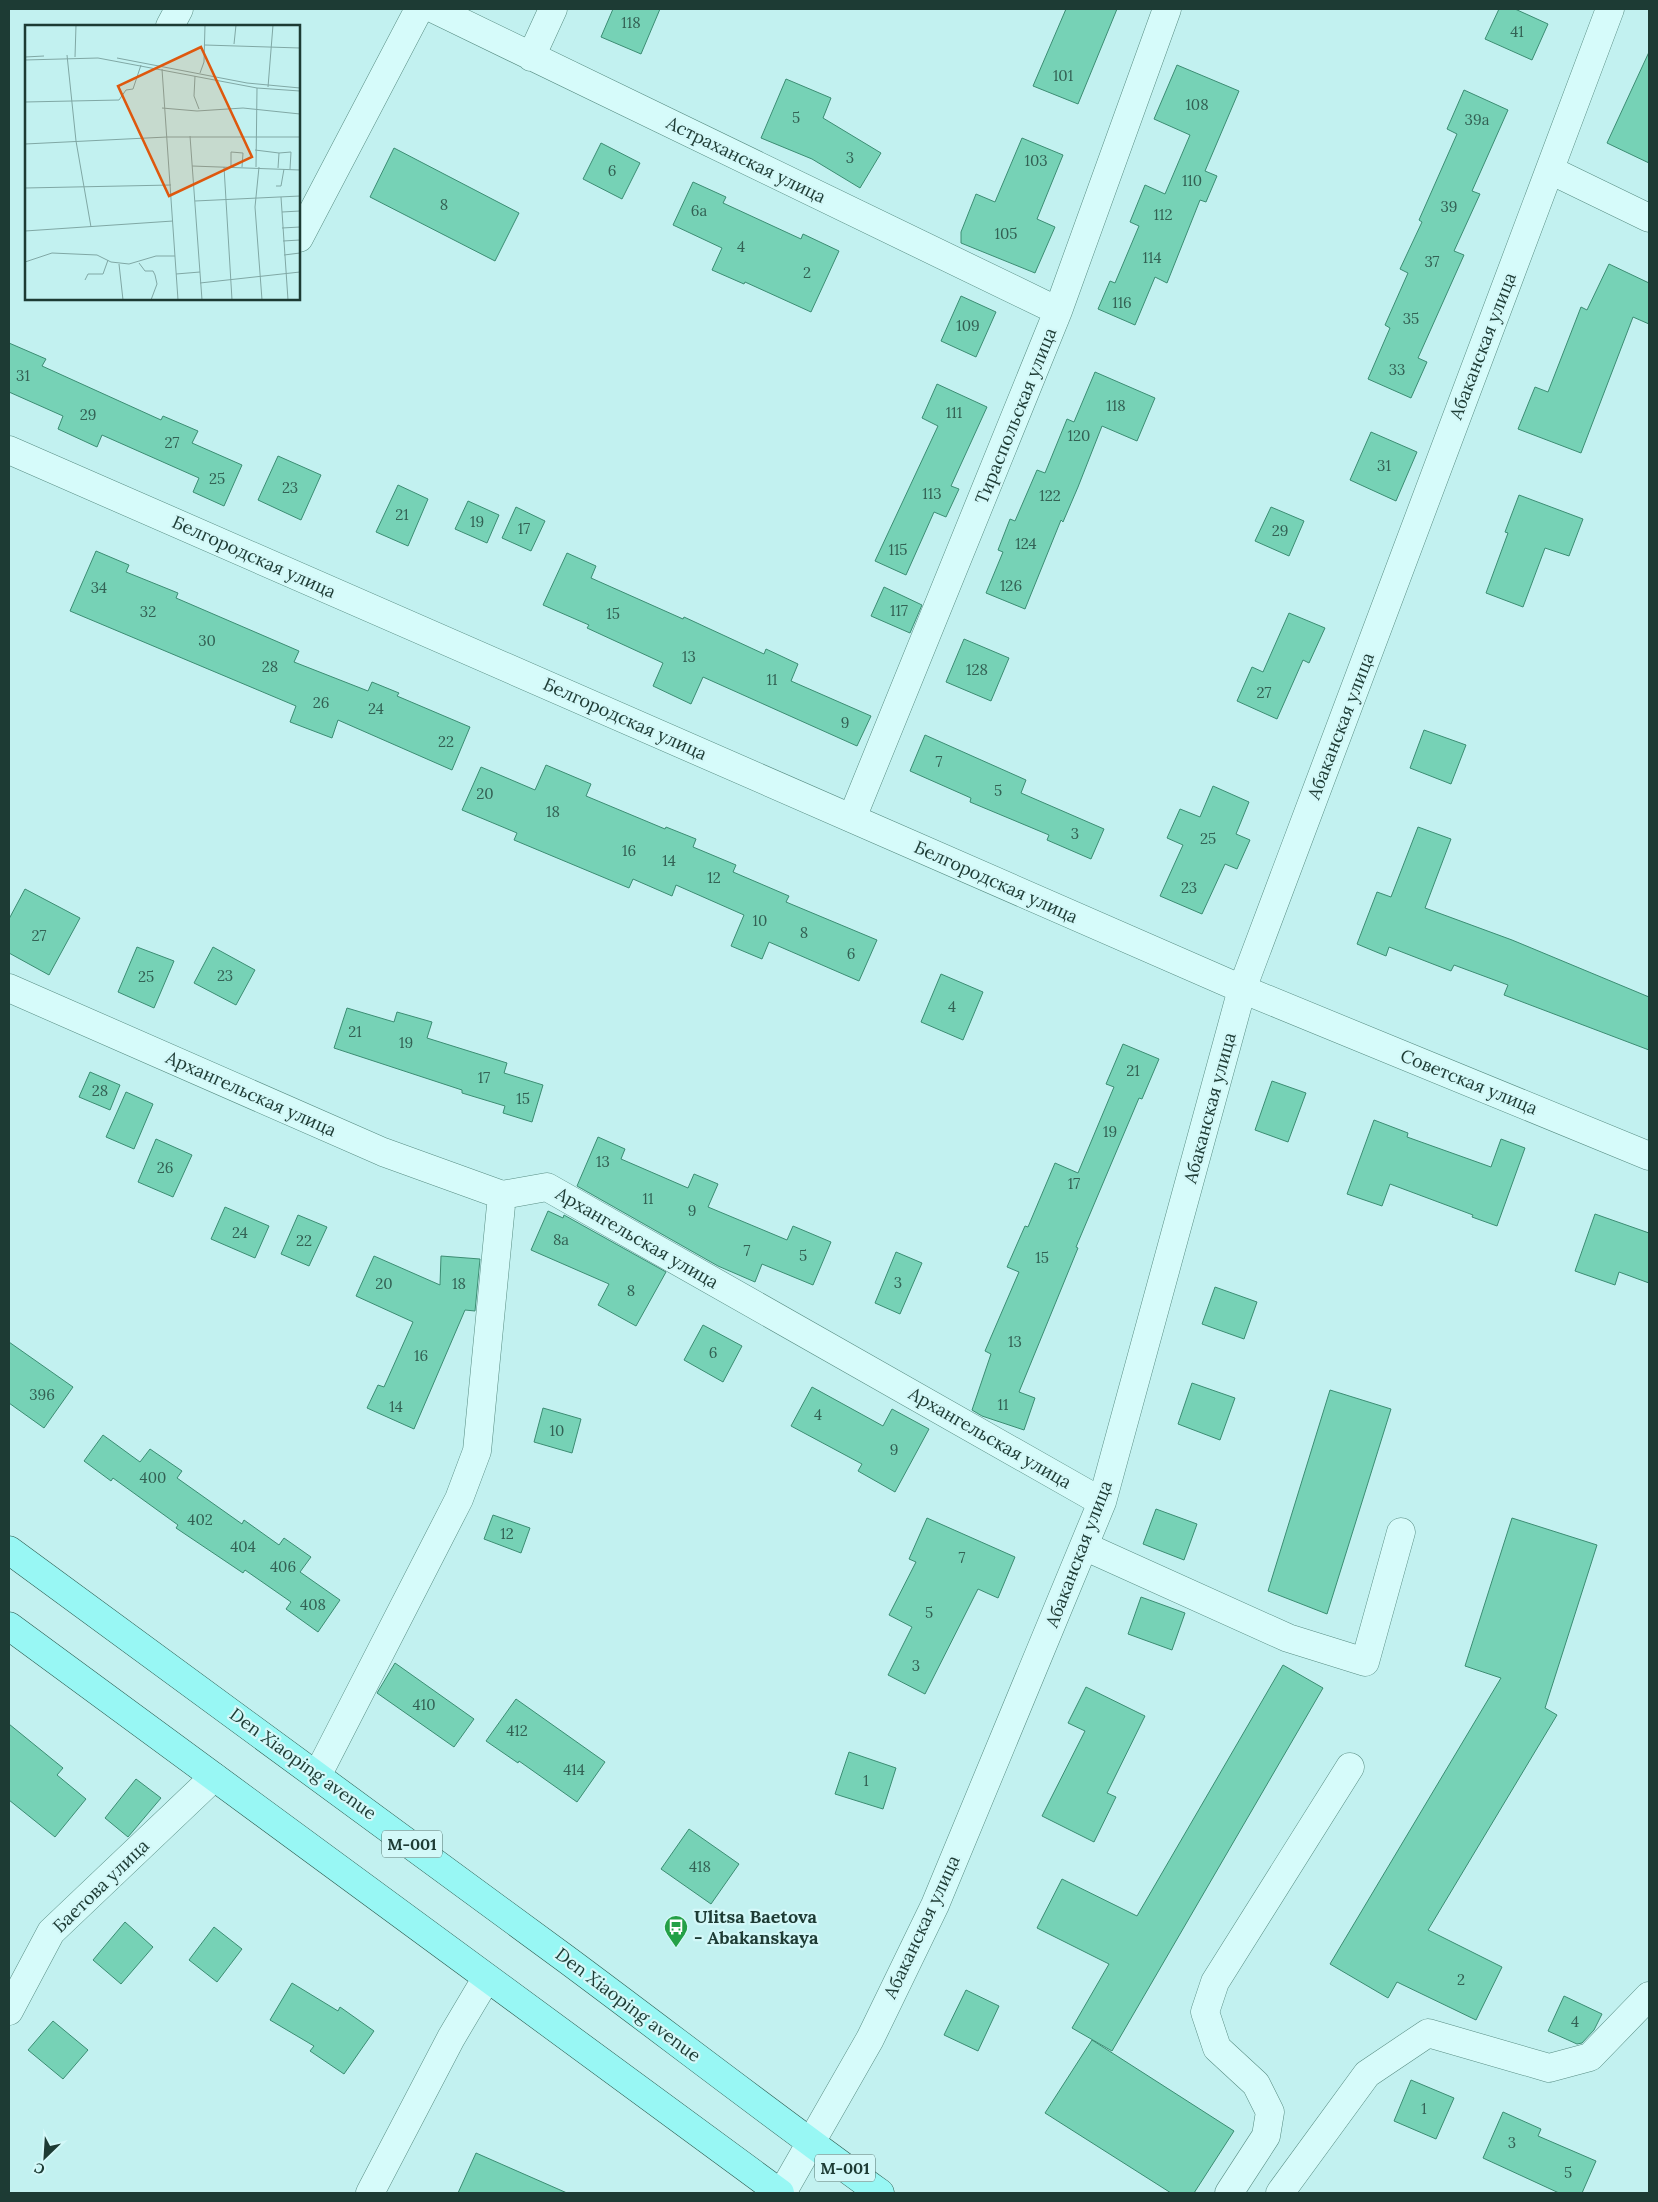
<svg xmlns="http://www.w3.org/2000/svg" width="1658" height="2202" font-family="Lora,serif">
	<rect width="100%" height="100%" fill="#c2f1f0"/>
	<!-- building -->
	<path fill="#76d2b6" stroke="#3c8d73" d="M 613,9 L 660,9 L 641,54 L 601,37 Z
		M 1066,9 L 1117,9 L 1078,104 L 1033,86 Z
		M 1499,9 L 1515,9 L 1548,24 L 1532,60 L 1485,39 Z
		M 1649,52 L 1649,163 L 1607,143 Z
		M 1177,65 L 1239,91 L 1205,171 L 1217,176 L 1206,202 L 1200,200 L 1167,283 L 1155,277 L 1135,325 L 1098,309 L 1110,281 L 1115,283 L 1139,226 L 1130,222 L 1145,185 L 1165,194 L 1190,135 L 1154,119 Z
		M 786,79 L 831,98 L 823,118 L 881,153 L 860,188 L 812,159 L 761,138 Z
		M 1464,90 L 1508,110 L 1472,191 L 1480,194 L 1454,251 L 1464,255 L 1418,358 L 1427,362 L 1411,398 L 1368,379 L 1390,328 L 1385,325 L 1408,273 L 1400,269 L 1422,222 L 1419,220 L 1457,134 L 1447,129 Z
		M 1022,138 L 1063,155 L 1037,219 L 1055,227 L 1035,273 L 961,243 L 961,232 L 976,194 L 995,202 Z
		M 601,143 L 640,163 L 622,199 L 583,179 Z
		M 394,148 L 519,213 L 495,261 L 370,197 Z
		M 693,182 L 726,197 L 723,203 L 801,239 L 803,234 L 839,251 L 811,312 L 745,282 L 744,284 L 712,270 L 722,248 L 673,225 Z
		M 1609,264 L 1649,283 L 1649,324 L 1633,317 L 1581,453 L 1518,429 L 1535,387 L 1548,392 L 1581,307 L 1587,310 Z
		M 961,296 L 996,312 L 976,357 L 941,341 Z
		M 9,343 L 46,359 L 42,366 L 161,420 L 163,416 L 198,431 L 192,443 L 242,465 L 224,506 L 193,492 L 199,478 L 102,435 L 97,447 L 58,429 L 63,416 L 9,392 Z
		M 1095,372 L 1155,398 L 1137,441 L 1102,426 L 1078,487 L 1063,522 L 1061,520 L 1025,609 L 986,593 L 1003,552 L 998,550 L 1010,519 L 1015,521 L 1037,470 L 1045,473 L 1067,419 L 1074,422 Z
		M 937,384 L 987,407 L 951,486 L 959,489 L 946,517 L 934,512 L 906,575 L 875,561 L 938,426 L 922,418 Z
		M 1371,432 L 1417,452 L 1396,501 L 1350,480 Z
		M 278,456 L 321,475 L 301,520 L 258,500 Z
		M 398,485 L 428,499 L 408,546 L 376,532 Z
		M 1519,495 L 1583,519 L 1569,556 L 1545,548 L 1523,607 L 1486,593 L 1508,533 L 1505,532 Z
		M 468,501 L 499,515 L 487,543 L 455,529 Z
		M 516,507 L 545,521 L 531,551 L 502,538 Z
		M 1271,507 L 1304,521 L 1289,556 L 1255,541 Z
		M 96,551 L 129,565 L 126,572 L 178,593 L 176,598 L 299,651 L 294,662 L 368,691 L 372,682 L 399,693 L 397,696 L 470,727 L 452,770 L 338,720 L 332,738 L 290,722 L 296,706 L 70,611 Z
		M 567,553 L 596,566 L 591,578 L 683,619 L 684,617 L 764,654 L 766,649 L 798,664 L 791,681 L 871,716 L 857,746 L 703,677 L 691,704 L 653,686 L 663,663 L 587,628 L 589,625 L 543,605 Z
		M 884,587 L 922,605 L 910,633 L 871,616 Z
		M 1289,613 L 1325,628 L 1309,663 L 1303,660 L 1277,719 L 1237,701 L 1252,667 L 1263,672 Z
		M 964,639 L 1009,658 L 991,701 L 946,682 Z
		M 1424,730 L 1466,745 L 1451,784 L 1410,768 Z
		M 925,735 L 1026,780 L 1021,793 L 1104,829 L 1091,859 L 1047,840 L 1049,835 L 970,802 L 971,798 L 910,771 Z
		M 546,765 L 591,784 L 586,796 L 665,829 L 666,827 L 696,839 L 693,847 L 736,865 L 733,872 L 789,896 L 786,902 L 877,940 L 859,981 L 769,942 L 762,959 L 731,946 L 744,915 L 676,885 L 672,896 L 633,879 L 629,888 L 514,840 L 517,833 L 462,810 L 481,767 L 535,790 Z
		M 1213,786 L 1249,802 L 1236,834 L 1250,840 L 1237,869 L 1225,864 L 1202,914 L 1160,896 L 1183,845 L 1167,838 L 1180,809 L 1200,817 Z
		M 1418,827 L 1451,839 L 1425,908 L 1512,940 L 1649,997 L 1649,1050 L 1504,995 L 1508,985 L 1454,965 L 1451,971 L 1389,947 L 1386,956 L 1357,944 L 1377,892 L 1391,897 Z
		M 25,889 L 80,918 L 49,975 L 9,953 L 9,919 Z
		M 137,947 L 174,961 L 154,1008 L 118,992 Z
		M 213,947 L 255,970 L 236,1005 L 194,983 Z
		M 941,974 L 983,992 L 963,1040 L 921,1022 Z
		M 347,1008 L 394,1022 L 397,1012 L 432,1022 L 427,1038 L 507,1063 L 504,1073 L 543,1085 L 532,1122 L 503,1113 L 505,1106 L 462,1093 L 462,1090 L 334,1048 Z
		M 1123,1044 L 1159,1059 L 1142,1099 L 1139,1098 L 1076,1247 L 1078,1248 L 1019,1392 L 1035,1398 L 1024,1430 L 982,1416 L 972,1410 L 991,1354 L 985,1351 L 1019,1272 L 1007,1267 L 1025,1226 L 1028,1227 L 1055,1163 L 1078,1173 L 1114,1087 L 1106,1084 Z
		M 90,1072 L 120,1085 L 110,1110 L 79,1097 Z
		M 1272,1081 L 1306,1093 L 1288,1142 L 1255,1130 Z
		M 126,1092 L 153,1104 L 134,1149 L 106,1137 Z
		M 1374,1120 L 1408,1133 L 1407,1137 L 1491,1167 L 1501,1139 L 1525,1148 L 1497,1226 L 1472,1217 L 1473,1215 L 1390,1184 L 1382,1206 L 1347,1194 Z
		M 598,1137 L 625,1149 L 621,1159 L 688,1188 L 694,1174 L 718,1184 L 708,1207 L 787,1240 L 793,1226 L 831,1242 L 813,1285 L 762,1264 L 755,1282 L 718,1266 L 577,1186 Z
		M 156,1139 L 192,1155 L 173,1197 L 138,1182 Z
		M 225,1207 L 269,1226 L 255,1258 L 211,1239 Z
		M 548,1211 L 563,1218 L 564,1215 L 666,1272 L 636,1326 L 598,1305 L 609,1284 L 531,1250 Z
		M 1595,1214 L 1649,1233 L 1649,1283 L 1619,1272 L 1615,1285 L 1575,1271 Z
		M 298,1215 L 327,1227 L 309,1266 L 281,1254 Z
		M 896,1252 L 922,1263 L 900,1314 L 875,1303 Z
		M 374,1256 L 440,1285 L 441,1256 L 480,1259 L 475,1311 L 465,1310 L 414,1429 L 367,1408 L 378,1385 L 384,1387 L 413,1322 L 356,1296 Z
		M 1215,1287 L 1257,1302 L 1244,1339 L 1202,1324 Z
		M 703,1325 L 742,1346 L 723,1382 L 684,1360 Z
		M 9,1342 L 73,1387 L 44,1428 L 9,1403 Z
		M 1192,1383 L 1235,1398 L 1220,1440 L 1178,1424 Z
		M 812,1387 L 883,1426 L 892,1409 L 929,1429 L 895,1492 L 858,1471 L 862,1464 L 791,1426 Z
		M 1330,1390 L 1391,1409 L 1327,1614 L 1268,1591 Z
		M 543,1408 L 581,1419 L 572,1453 L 534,1442 Z
		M 103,1435 L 140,1462 L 150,1449 L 182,1471 L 177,1478 L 242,1524 L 244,1520 L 279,1545 L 284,1538 L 311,1557 L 300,1572 L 340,1600 L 318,1632 L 286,1609 L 291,1602 L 245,1570 L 243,1573 L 176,1528 L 178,1525 L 113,1478 L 111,1481 L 84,1461 Z
		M 1156,1509 L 1197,1524 L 1184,1560 L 1143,1544 Z
		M 493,1515 L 530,1528 L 521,1553 L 484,1539 Z
		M 927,1518 L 1015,1557 L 998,1598 L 978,1589 L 925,1694 L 888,1675 L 912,1627 L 889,1615 L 916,1562 L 909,1559 Z
		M 1512,1518 L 1597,1545 L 1545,1708 L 1557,1715 L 1428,1930 L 1502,1967 L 1476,2020 L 1397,1982 L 1388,1998 L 1330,1964 L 1501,1678 L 1465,1666 Z
		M 1141,1597 L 1185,1613 L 1172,1650 L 1128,1634 Z
		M 395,1663 L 474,1719 L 454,1747 L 377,1693 Z
		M 1283,1665 L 1323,1688 L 1112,2051 L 1072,2028 L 1109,1964 L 1037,1928 L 1062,1879 L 1137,1916 Z
		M 1086,1687 L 1145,1716 L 1107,1793 L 1116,1797 L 1094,1842 L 1042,1816 L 1085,1731 L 1068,1723 Z
		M 516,1699 L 605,1762 L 577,1802 L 519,1761 L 518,1763 L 486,1741 Z
		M 9,1724 L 63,1768 L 57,1775 L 86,1799 L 55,1837 L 9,1800 Z
		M 849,1752 L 896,1768 L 883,1809 L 835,1794 Z
		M 136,1779 L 161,1798 L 128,1837 L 105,1818 Z
		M 689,1829 L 739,1864 L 711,1904 L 661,1869 Z
		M 125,1922 L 153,1947 L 121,1984 L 93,1960 Z
		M 214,1927 L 242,1949 L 217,1982 L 189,1960 Z
		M 292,1983 L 338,2011 L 340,2007 L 374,2031 L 344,2074 L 310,2051 L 314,2046 L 270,2020 Z
		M 966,1990 L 999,2006 L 978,2051 L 944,2035 Z
		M 1564,1996 L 1602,2014 L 1594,2030 L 1582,2043 L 1577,2044 L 1548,2031 Z
		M 53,2021 L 88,2050 L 63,2079 L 28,2050 Z
		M 1092,2040 L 1234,2131 L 1194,2193 L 1171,2193 L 1045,2113 Z
		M 1411,2080 L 1454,2098 L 1436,2139 L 1394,2121 Z
		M 1503,2112 L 1541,2129 L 1538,2136 L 1596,2161 L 1582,2193 L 1559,2193 L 1483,2158 Z
		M 476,2153 L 567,2193 L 458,2193 Z"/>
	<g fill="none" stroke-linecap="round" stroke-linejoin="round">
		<!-- minor casing -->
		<g stroke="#588d83" stroke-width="29">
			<path id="minor" d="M 434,9 L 1058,311
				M 170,26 L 179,9
				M 531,57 L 553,9
				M 1550,170 L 1649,218
				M 299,238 L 419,9
				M 9,450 L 1242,989 L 1649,1156
				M 852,818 L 1058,311 L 1167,9
				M 9,988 L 383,1152 L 502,1195 L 547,1187 L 1102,1502
				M 1084,1546 L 1288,1638 L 1365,1662 L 1401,1532
				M 318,1774 L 459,1499 L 477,1451 L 502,1195
				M 9,2011 L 51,1932 L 214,1777
				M 370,2193 L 451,2038 L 486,1979
				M 782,2193 L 870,2039 L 935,1905 L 1102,1502 L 1242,989 L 1610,9
				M 1229,2193 L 1266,2136 L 1270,2112 L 1256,2084 L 1217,2048 L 1205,2012 L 1215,1982 L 1350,1767
				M 1280,2193 L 1367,2074 L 1428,2033 L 1549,2068 L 1590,2057 L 1649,1996"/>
		</g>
		<!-- major casing -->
		<g stroke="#2c5a4e" stroke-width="29">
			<path id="major" d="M 9,1550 C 195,1685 381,1821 566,1959 C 671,2037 774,2117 880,2193
				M 9,1626 L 780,2193"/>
		</g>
		<!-- minor -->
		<use href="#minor" stroke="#d6fbfa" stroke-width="28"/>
		<!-- major -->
		<use href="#major" stroke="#98f7f4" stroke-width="28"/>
	</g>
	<!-- icons -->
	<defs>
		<g id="bus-pin" transform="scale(1.25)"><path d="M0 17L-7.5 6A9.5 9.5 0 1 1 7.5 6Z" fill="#24a046" stroke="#d3f8f8"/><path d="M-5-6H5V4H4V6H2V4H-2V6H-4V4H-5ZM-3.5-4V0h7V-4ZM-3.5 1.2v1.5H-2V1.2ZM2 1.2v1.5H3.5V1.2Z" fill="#fff"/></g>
	</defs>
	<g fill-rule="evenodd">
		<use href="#bus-pin" x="676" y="1927"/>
	</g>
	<g text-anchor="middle" stroke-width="4.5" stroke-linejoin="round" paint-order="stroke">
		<!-- number labels -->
		<g font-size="15" fill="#336154">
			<text x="631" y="28">118</text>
			<text x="1517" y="37">41</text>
			<text x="1063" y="81">101</text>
			<text x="1197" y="110">108</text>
			<text x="796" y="123">5</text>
			<text x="1477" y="125">39a</text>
			<text x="850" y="163">3</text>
			<text x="1036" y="166">103</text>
			<text x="612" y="176">6</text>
			<text x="1192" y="186">110</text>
			<text x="444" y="210">8</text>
			<text x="1449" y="212">39</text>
			<text x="699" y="216">6a</text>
			<text x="1163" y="220">112</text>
			<text x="1006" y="239">105</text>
			<text x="741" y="252">4</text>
			<text x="1152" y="263">114</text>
			<text x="1432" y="267">37</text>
			<text x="807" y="278">2</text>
			<text x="1122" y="308">116</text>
			<text x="1411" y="324">35</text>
			<text x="968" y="331">109</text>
			<text x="1397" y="375">33</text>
			<text x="23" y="381">31</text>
			<text x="1116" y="411">118</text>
			<text x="954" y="418">111</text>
			<text x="88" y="420">29</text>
			<text x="1079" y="441">120</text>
			<text x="172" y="448">27</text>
			<text x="1384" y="471">31</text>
			<text x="217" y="484">25</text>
			<text x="290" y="493">23</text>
			<text x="932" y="499">113</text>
			<text x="1050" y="501">122</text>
			<text x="402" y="520">21</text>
			<text x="477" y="527">19</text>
			<text x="524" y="534">17</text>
			<text x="1280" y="536">29</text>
			<text x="1026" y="549">124</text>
			<text x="898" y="555">115</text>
			<text x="1011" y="591">126</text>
			<text x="99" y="593">34</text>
			<text x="899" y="616">117</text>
			<text x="148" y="617">32</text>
			<text x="613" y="619">15</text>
			<text x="207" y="646">30</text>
			<text x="689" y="662">13</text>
			<text x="270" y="672">28</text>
			<text x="977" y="675">128</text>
			<text x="772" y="685">11</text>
			<text x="1264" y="698">27</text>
			<text x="321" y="708">26</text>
			<text x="376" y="714">24</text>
			<text x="845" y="728">9</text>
			<text x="446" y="747">22</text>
			<text x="939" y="767">7</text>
			<text x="998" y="796">5</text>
			<text x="485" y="799">20</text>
			<text x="553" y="817">18</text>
			<text x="1075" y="839">3</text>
			<text x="1208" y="844">25</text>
			<text x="629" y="856">16</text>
			<text x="669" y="866">14</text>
			<text x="714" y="883">12</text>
			<text x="1189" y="893">23</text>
			<text x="760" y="926">10</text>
			<text x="804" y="938">8</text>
			<text x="39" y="941">27</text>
			<text x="851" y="959">6</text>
			<text x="225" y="981">23</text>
			<text x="146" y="982">25</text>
			<text x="952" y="1012">4</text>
			<text x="355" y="1037">21</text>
			<text x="406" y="1048">19</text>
			<text x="1133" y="1076">21</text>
			<text x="484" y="1083">17</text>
			<text x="100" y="1096">28</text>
			<text x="523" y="1104">15</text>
			<text x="1110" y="1137">19</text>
			<text x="603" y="1167">13</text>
			<text x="165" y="1173">26</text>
			<text x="1074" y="1189">17</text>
			<text x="648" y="1204">11</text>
			<text x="692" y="1216">9</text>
			<text x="240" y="1238">24</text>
			<text x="561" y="1245">8a</text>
			<text x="304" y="1246">22</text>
			<text x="747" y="1256">7</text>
			<text x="803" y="1261">5</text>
			<text x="1042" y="1263">15</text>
			<text x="898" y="1288">3</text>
			<text x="384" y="1289">20</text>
			<text x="459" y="1289">18</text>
			<text x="631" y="1296">8</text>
			<text x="1015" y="1347">13</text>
			<text x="713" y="1358">6</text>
			<text x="421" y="1361">16</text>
			<text x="42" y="1400">396</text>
			<text x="1003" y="1410">11</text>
			<text x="396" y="1412">14</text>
			<text x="818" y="1420">4</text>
			<text x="557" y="1436">10</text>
			<text x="894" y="1455">9</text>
			<text x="153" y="1483">400</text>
			<text x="200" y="1525">402</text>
			<text x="507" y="1539">12</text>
			<text x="243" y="1552">404</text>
			<text x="962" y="1563">7</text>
			<text x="283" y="1572">406</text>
			<text x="313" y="1610">408</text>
			<text x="929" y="1618">5</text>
			<text x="916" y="1671">3</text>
			<text x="424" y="1710">410</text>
			<text x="517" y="1736">412</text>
			<text x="574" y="1775">414</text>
			<text x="866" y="1786">1</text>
			<text x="700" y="1872">418</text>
			<text x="1461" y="1985">2</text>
			<text x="1575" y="2027">4</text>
			<text x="1424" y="2114">1</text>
			<text x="1512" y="2148">3</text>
			<text x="1568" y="2178">5</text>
		</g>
		<!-- shield labels -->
		<g fill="#d3f8f8" stroke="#54746f" stroke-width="1">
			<rect x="382" y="1830.5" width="60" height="27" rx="4"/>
			<rect x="815" y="2154.5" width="60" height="27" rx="4"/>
		</g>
		<g font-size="16" font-weight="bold" fill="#1d3b34">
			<text x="412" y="1850">M-001</text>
			<text x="845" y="2174">M-001</text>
		</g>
		<!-- street labels -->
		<g font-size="18" fill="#1d3b34" stroke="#d3f8f8">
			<text transform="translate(746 160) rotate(26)" y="6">Астраханская улица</text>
			<text transform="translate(1483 346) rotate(-69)" y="6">Абаканская улица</text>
			<text transform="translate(1016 416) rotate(-68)" y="6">Тираспольская улица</text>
			<text transform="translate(254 557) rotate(24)" y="6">Белгородская улица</text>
			<text transform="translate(625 719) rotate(24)" y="6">Белгородская улица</text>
			<text transform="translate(1341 726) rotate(-69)" y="6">Абаканская улица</text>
			<text transform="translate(996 882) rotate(24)" y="6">Белгородская улица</text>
			<text transform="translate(1469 1082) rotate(22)" y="6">Советская улица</text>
			<text transform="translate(251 1094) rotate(24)" y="6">Архангельская улица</text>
			<text transform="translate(1210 1108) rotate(-75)" y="6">Абаканская улица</text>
			<text transform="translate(637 1238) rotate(30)" y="6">Архангельская улица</text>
			<text transform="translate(990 1438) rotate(30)" y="6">Архангельская улица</text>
			<text transform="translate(1079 1554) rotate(-69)" y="6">Абаканская улица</text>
			<text transform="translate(303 1764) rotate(36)" y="6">Den Xiaoping avenue</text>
			<text transform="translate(101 1886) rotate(-44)" y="6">Баетова улица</text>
			<text transform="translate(922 1927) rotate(-65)" y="6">Абаканская улица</text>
			<text transform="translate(628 2005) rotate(37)" y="6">Den Xiaoping avenue</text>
		</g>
		<!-- poi labels -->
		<g font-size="18" font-weight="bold" fill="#1d3b34" stroke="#d3f8f8" text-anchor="start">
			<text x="694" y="1923">Ulitsa Baetova<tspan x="694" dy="21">- Abakanskaya</tspan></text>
		</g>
	</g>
	<!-- overview -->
	<g transform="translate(25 25)">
		<rect width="275" height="275" fill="#c2f1f0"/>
		<path fill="none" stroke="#80a8a5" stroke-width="1" d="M 209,19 L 211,0M 180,20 L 275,23M 42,30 L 51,116 L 66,202M 0,32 L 19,31M 50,32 L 51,0M 92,33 L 222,58 L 275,63M 0,35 L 73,33 L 232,63 L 275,66M 137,44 L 153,275M 175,48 L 179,37 L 180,0M 170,51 L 169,71 L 174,84M 243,62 L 248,0M 0,77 L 94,75 L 101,65 L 108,64 L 116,40M 137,83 L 172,86 L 218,83 L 275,89M 165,111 L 177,275M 0,119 L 142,112 L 275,112M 230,125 L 254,128 L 253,143M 254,128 L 266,127 L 265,144M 167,141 L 275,145M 199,142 L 207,275M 206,142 L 206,127 L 218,128 L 217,142M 231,142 L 232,63M 234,142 L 230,182 L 237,275M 251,161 L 256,161 L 259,144M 0,163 L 146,160M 256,172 L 263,275M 170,176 L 275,171M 257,187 L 275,186M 257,203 L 275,202M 0,206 L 148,196M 258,216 L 275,215M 259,230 L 275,228M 0,237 L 27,228 L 72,230 L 86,237 L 104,239 L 131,231 L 150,231M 114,238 L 120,246 L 128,246 L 130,250 L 132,259 L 126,275M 94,239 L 98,275M 151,249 L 175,247M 60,255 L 63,249 L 78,249 L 83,235M 175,258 L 275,247"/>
		<path fill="#de580e" fill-opacity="0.15" stroke="#de580e" stroke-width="2.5" d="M 176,22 L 227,132 L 144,171 L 93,61 Z"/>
		<rect width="275" height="275" fill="none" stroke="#1d3b34" stroke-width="2.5"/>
	</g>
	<!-- border -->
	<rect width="1658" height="2202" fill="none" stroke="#1d3b34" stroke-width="20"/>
	<!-- north arrow -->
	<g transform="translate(45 2157) rotate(205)" stroke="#d3f8f8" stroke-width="4" paint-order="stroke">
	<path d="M0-4L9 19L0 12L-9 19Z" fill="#1d3b34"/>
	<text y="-8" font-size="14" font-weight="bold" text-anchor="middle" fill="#1d3b34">С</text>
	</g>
</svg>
